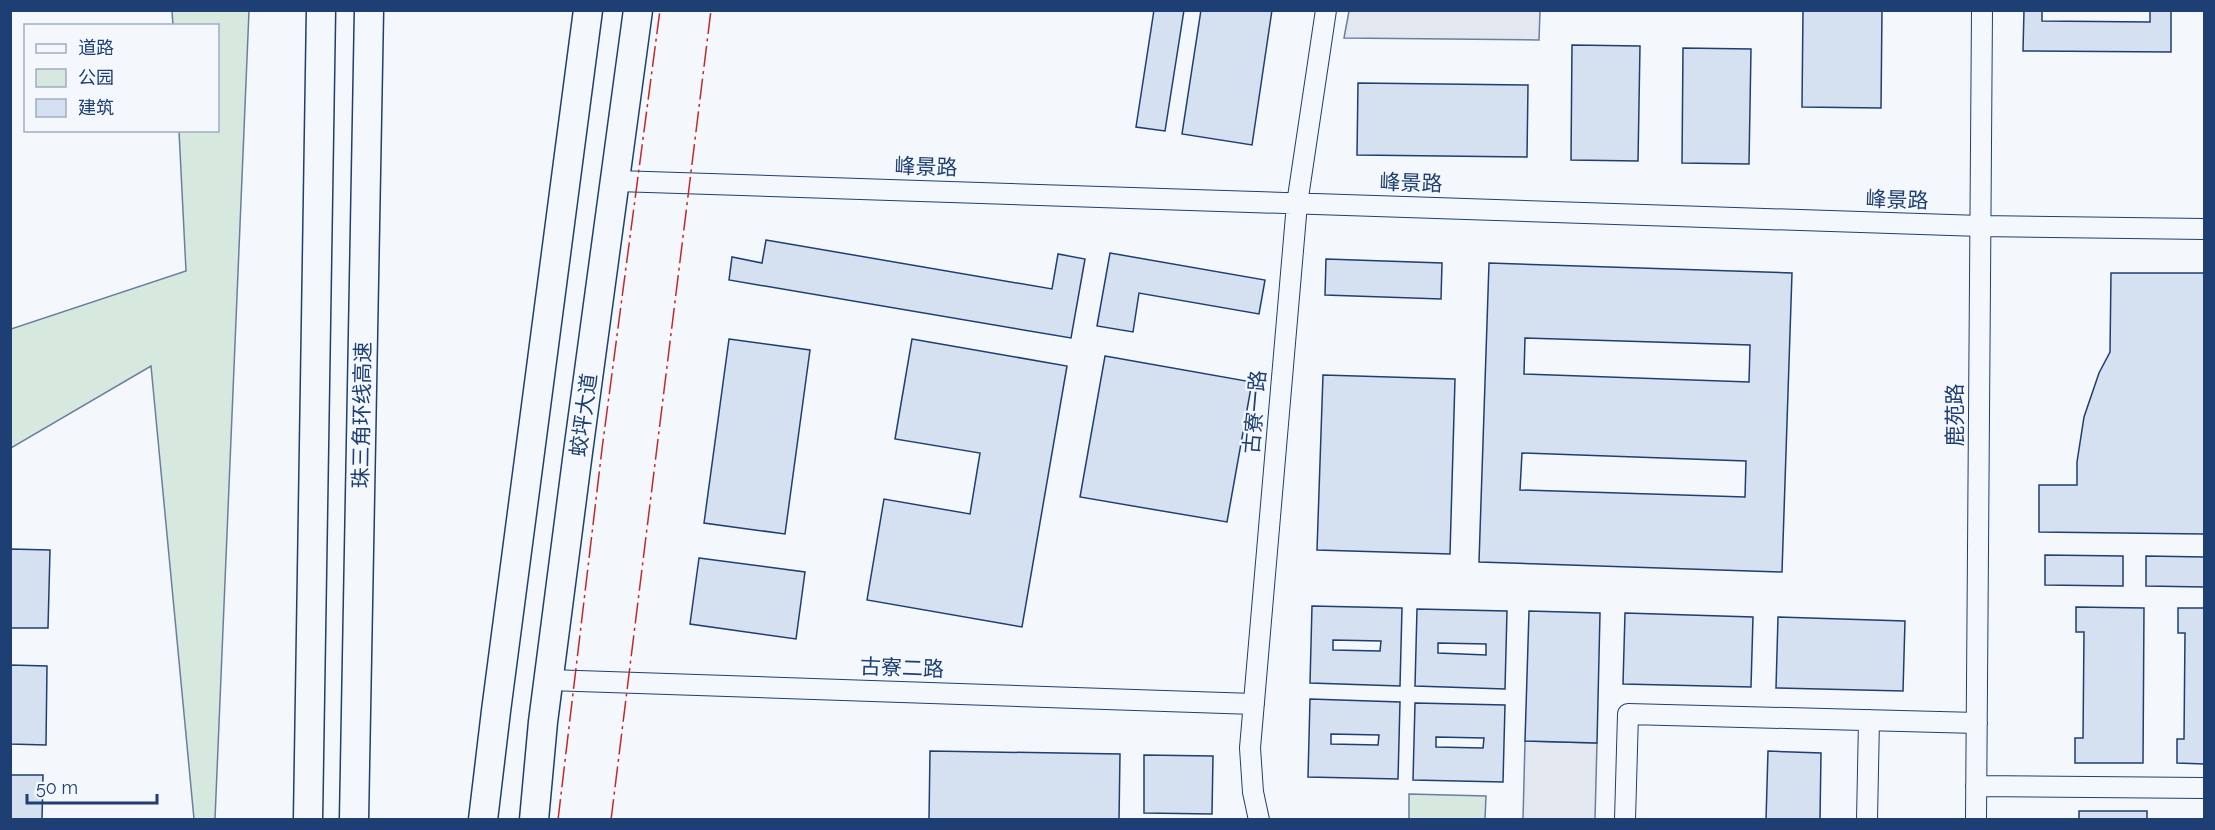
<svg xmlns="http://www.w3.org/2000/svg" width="2215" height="830" font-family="Raleway,'Noto Sans SC',sans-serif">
	<rect width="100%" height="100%" fill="#f4f7fb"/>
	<!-- green -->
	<path fill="#d7e8df" stroke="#687fa3" stroke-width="1.5" d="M 172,11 L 249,11 L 215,819 L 194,819 L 151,366 L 11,448 L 11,329 L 186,271 L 179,131 L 218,130 L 218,26 L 173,25 Z
		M 1409,794 L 1486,796 L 1485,819 L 1409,819 Z"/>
	<!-- parking -->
	<path fill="#e3e8f0" stroke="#687fa3" stroke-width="1.5" d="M 1349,11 L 1540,11 L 1539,40 L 1344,38 Z
		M 1525,741 L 1597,743 L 1595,819 L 1523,819 Z"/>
	<!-- building -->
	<path fill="#d5e0f0" stroke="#1d3f73" stroke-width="1.5" fill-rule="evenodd" d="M 1154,10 L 1184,10 L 1165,131 L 1136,127 Z
		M 1201,10 L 1272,10 L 1252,145 L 1182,134 Z
		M 1803,10 L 1882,10 L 1881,108 L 1802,107 Z
		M 2024,10 L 2042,10 L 2042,21 L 2150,22 L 2150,10 L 2171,10 L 2171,52 L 2023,51 Z
		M 1572,45 L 1640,46 L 1638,161 L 1571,160 Z
		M 1683,48 L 1751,49 L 1749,164 L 1682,163 Z
		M 1358,83 L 1528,85 L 1527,157 L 1357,155 Z
		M 766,240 L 1052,289 L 1058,254 L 1085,259 L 1071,338 L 729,280 L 732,257 L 762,263 Z
		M 1110,253 L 1265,280 L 1259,314 L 1139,293 L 1133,332 L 1097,326 Z
		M 1326,259 L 1442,263 L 1441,299 L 1325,295 Z
		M 1489,263 L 1792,273 L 1782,572 L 1479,562 ZM 1525,338 L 1750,345 L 1749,382 L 1524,374 ZM 1522,453 L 1746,461 L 1745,497 L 1520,490 Z
		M 2111,273 L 2204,273 L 2204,534 L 2039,532 L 2039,485 L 2077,485 L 2077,462 L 2084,417 L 2099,373 L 2110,352 Z
		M 729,339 L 810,350 L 785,534 L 704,523 Z
		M 912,339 L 1067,366 L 1022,627 L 867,600 L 884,499 L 970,514 L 980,453 L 895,439 Z
		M 1105,356 L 1252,382 L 1227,522 L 1080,497 Z
		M 1323,375 L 1455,379 L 1450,554 L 1317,550 Z
		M 10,549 L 50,550 L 48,628 L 10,628 Z
		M 2045,555 L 2123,556 L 2123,586 L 2045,585 Z
		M 2146,556 L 2204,557 L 2204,587 L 2146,586 Z
		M 699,558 L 805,572 L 796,639 L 690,624 Z
		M 1312,606 L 1402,608 L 1400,686 L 1310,683 ZM 1333,640 L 1381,641 L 1380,651 L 1333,650 Z
		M 2076,607 L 2144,608 L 2143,763 L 2075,763 L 2075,738 L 2083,738 L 2084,632 L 2076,632 Z
		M 2178,608 L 2204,608 L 2204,764 L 2177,763 L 2177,739 L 2184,739 L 2185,633 L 2178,633 Z
		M 1417,609 L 1507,611 L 1505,689 L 1415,686 ZM 1438,643 L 1486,644 L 1486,655 L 1438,653 Z
		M 1529,611 L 1600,613 L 1597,743 L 1525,741 Z
		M 1625,613 L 1753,617 L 1751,687 L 1623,684 Z
		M 1778,617 L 1905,621 L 1903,691 L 1776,688 Z
		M 10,665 L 47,666 L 46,745 L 10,744 Z
		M 1310,699 L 1400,702 L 1398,779 L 1308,777 ZM 1331,734 L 1379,735 L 1378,745 L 1331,744 Z
		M 1415,703 L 1505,705 L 1503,782 L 1413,780 ZM 1436,737 L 1484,738 L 1483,748 L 1436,747 Z
		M 930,751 L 1120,754 L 1119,820 L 929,820 Z
		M 1768,751 L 1821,753 L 1820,820 L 1766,820 Z
		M 1144,755 L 1213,756 L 1212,814 L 1144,813 Z
		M 10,775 L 43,775 L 42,820 L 10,820 Z
		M 2079,811 L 2147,811 L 2147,820 L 2079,820 Z"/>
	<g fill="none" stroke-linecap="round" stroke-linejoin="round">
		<!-- minor casing -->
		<g stroke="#1d3f73" stroke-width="22">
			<path id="minor" d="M 617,181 L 1980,226 L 2204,229
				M 549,680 L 1254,704
				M 1976,786 L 2204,788
				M 1259,820 L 1253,792 L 1250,748 L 1297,204 L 1326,10
				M 1625,820 L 1628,714 L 1977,723
				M 1867,820 L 1869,720
				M 1976,820 L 1982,10"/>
		</g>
		<!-- highway casing -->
		<g stroke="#1d3f73" stroke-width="31">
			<path id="highway" d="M 308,820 L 321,10
				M 354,820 L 369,10
				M 483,820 L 496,711 L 588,10
				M 534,820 L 543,722 L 578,452 L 638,10"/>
		</g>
		<!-- minor -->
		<use href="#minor" stroke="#f4f7fb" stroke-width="20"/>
		<!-- highway -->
		<use href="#highway" stroke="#f4f7fb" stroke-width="28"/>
		<!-- power -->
		<path stroke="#c62828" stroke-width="1.5" stroke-dasharray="21 4.5 3 4.5" stroke-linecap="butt" d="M 558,820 L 602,449 L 660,10
			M 611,820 L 711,10"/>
	</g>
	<g text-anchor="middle" stroke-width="4.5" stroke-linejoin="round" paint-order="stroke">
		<!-- street labels -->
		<g font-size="21" fill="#1d3f73" stroke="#f4f7fb">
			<text transform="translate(926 167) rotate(2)" y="7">峰景路</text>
			<text transform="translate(1411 183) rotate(2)" y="7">峰景路</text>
			<text transform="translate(1897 200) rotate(2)" y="7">峰景路</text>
			<text transform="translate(1255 412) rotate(-85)" y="7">古寮一路</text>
			<text transform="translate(362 415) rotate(-89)" y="7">珠三角环线高速</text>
			<text transform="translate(584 415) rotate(-82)" y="7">蛟坪大道</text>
			<text transform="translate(1955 415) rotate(-90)" y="7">鹿苑路</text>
			<text transform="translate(902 668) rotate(2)" y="7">古寮二路</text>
		</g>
	</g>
	<!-- border -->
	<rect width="2215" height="830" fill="none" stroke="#1d3f73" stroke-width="24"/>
	<!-- legend -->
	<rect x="24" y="24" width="195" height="108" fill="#f4f7fb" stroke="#9eadc5" stroke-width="1.5"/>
	<rect x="36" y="44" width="30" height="9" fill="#f4f7fb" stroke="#9eadc5" stroke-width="1.5"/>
	<text x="78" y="54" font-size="18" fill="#1d3f73">道路</text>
	<rect x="36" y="69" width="30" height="18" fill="#d7e8df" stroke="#9eadc5" stroke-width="1.5"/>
	<text x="78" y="84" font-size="18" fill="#1d3f73">公园</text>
	<rect x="36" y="99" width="30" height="18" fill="#d5e0f0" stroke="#9eadc5" stroke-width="1.5"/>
	<text x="78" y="114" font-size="18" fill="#1d3f73">建筑</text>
	<!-- scale -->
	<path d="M27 794v9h130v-9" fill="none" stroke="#1d3f73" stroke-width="3"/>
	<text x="36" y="794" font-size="18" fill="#1d3f73" stroke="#f4f7fb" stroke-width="4.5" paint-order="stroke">50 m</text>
</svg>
